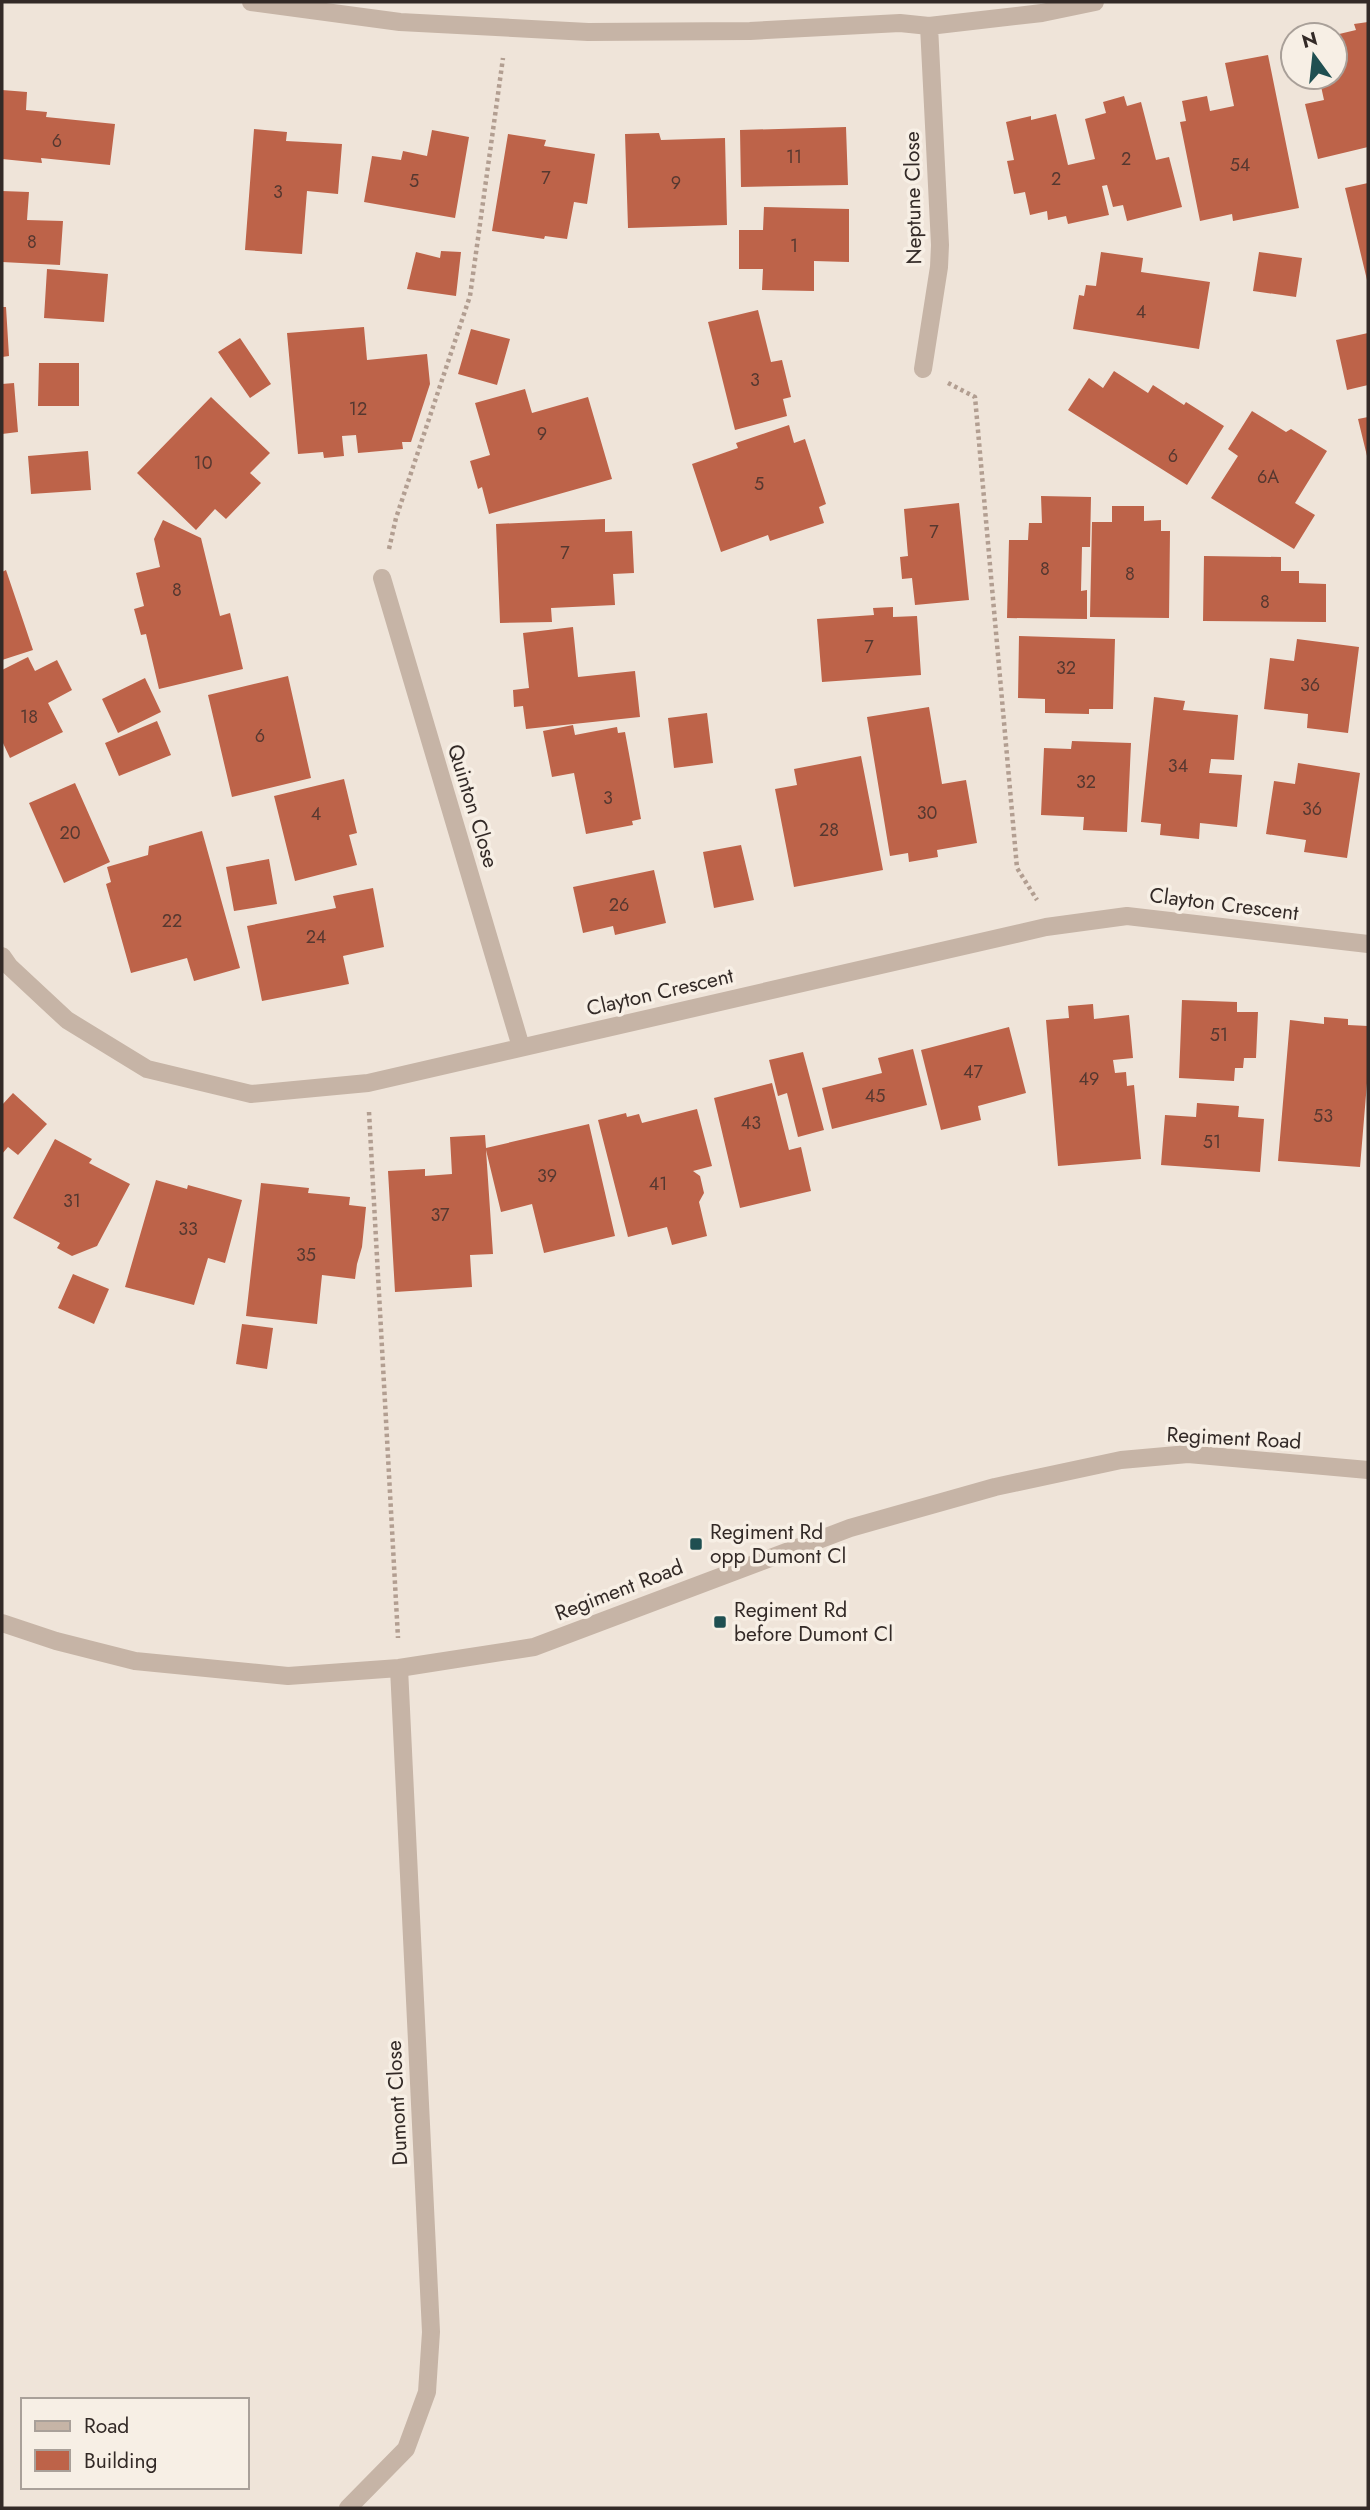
<svg xmlns="http://www.w3.org/2000/svg" width="1370" height="2510" font-family="Jost,sans-serif">
	<rect width="100%" height="100%" fill="#efe4d9"/>
	<!-- building -->
	<path fill="#bd6349" d="M 1368,22 L 1368,147 L 1318,159 L 1305,104 L 1324,100 L 1319,77 L 1335,77 L 1335,35 L 1356,30 L 1354,24 Z
		M 1268,55 L 1299,208 L 1233,221 L 1232,214 L 1200,221 L 1180,122 L 1186,121 L 1182,101 L 1207,96 L 1210,111 L 1234,106 L 1225,63 Z
		M 2,90 L 27,92 L 26,110 L 47,112 L 46,117 L 115,124 L 110,165 L 41,158 L 42,163 L 2,159 Z
		M 1124,96 L 1127,106 L 1141,102 L 1156,160 L 1169,157 L 1182,207 L 1127,221 L 1123,205 L 1113,207 L 1107,185 L 1102,186 L 1109,215 L 1068,224 L 1066,216 L 1048,220 L 1047,211 L 1030,215 L 1025,192 L 1014,194 L 1007,161 L 1014,160 L 1006,122 L 1031,116 L 1031,120 L 1056,114 L 1068,165 L 1095,159 L 1085,119 L 1106,113 L 1103,102 Z
		M 846,127 L 848,185 L 741,187 L 740,130 Z
		M 254,129 L 287,132 L 286,141 L 342,144 L 338,194 L 307,191 L 302,254 L 245,250 Z
		M 432,130 L 469,137 L 455,218 L 364,202 L 372,156 L 401,160 L 403,151 L 427,156 Z
		M 659,133 L 661,140 L 725,138 L 727,225 L 628,228 L 625,134 Z
		M 508,134 L 546,140 L 544,146 L 595,154 L 587,204 L 574,202 L 567,239 L 545,236 L 544,239 L 492,231 Z
		M 1368,183 L 1368,279 L 1367,280 L 1345,188 Z
		M 2,191 L 29,192 L 27,220 L 63,221 L 60,265 L 2,262 Z
		M 764,207 L 849,209 L 849,262 L 814,261 L 814,291 L 762,290 L 763,269 L 739,269 L 739,230 L 763,230 Z
		M 441,251 L 461,252 L 456,296 L 407,289 L 416,252 L 440,258 Z
		M 1101,252 L 1143,258 L 1141,272 L 1210,282 L 1199,349 L 1073,329 L 1079,295 L 1084,296 L 1086,285 L 1096,286 Z
		M 1259,252 L 1302,258 L 1296,297 L 1253,291 Z
		M 47,269 L 108,274 L 104,322 L 44,318 Z
		M 2,307 L 6,307 L 9,356 L 2,357 Z
		M 758,310 L 771,362 L 782,360 L 791,397 L 783,399 L 787,416 L 735,430 L 708,322 Z
		M 364,327 L 367,360 L 427,354 L 430,384 L 411,442 L 402,442 L 403,449 L 358,453 L 356,435 L 342,436 L 344,456 L 324,458 L 323,452 L 298,454 L 287,333 Z
		M 471,329 L 510,339 L 497,385 L 458,374 Z
		M 1368,333 L 1368,385 L 1347,390 L 1336,340 Z
		M 240,338 L 271,384 L 250,398 L 218,352 Z
		M 39,363 L 79,363 L 79,406 L 38,406 Z
		M 1114,371 L 1148,393 L 1153,385 L 1184,405 L 1186,402 L 1224,426 L 1187,485 L 1068,410 L 1089,378 L 1103,388 Z
		M 14,383 L 18,432 L 2,434 L 2,384 Z
		M 525,389 L 532,413 L 588,397 L 612,479 L 489,514 L 482,487 L 478,489 L 470,461 L 490,455 L 475,403 Z
		M 211,397 L 270,453 L 250,473 L 261,483 L 226,519 L 215,509 L 196,530 L 137,473 Z
		M 1252,411 L 1286,432 L 1291,429 L 1327,451 L 1295,503 L 1315,515 L 1294,549 L 1211,498 L 1238,456 L 1228,449 Z
		M 1368,417 L 1368,456 L 1367,456 L 1358,419 Z
		M 789,425 L 794,443 L 805,439 L 826,504 L 819,507 L 824,523 L 770,541 L 768,535 L 721,552 L 692,464 L 738,448 L 736,443 Z
		M 88,451 L 91,490 L 31,494 L 28,456 Z
		M 1041,496 L 1091,497 L 1090,547 L 1082,547 L 1081,591 L 1087,590 L 1087,619 L 1007,618 L 1009,540 L 1028,540 L 1029,523 L 1042,523 Z
		M 959,503 L 969,600 L 915,605 L 912,578 L 902,579 L 900,557 L 908,556 L 904,509 Z
		M 1112,506 L 1144,506 L 1144,521 L 1161,520 L 1161,531 L 1170,531 L 1169,618 L 1090,617 L 1092,522 L 1112,522 Z
		M 605,519 L 605,532 L 632,531 L 634,573 L 613,574 L 615,605 L 551,608 L 552,622 L 500,623 L 496,524 Z
		M 163,520 L 201,538 L 220,616 L 230,613 L 243,669 L 159,689 L 146,634 L 141,635 L 134,609 L 144,606 L 136,573 L 160,567 L 154,539 Z
		M 1204,556 L 1281,557 L 1281,571 L 1299,571 L 1299,583 L 1326,584 L 1326,622 L 1203,621 Z
		M 6,570 L 33,650 L 2,660 L 2,572 Z
		M 893,607 L 893,617 L 917,616 L 921,675 L 822,682 L 817,619 L 874,615 L 873,608 Z
		M 573,627 L 578,677 L 635,671 L 640,717 L 526,729 L 523,706 L 514,707 L 513,690 L 529,688 L 523,633 Z
		M 1019,636 L 1115,639 L 1113,709 L 1089,709 L 1089,714 L 1045,713 L 1045,699 L 1018,698 Z
		M 1297,639 L 1359,647 L 1348,733 L 1307,728 L 1308,714 L 1264,709 L 1270,658 L 1294,661 Z
		M 28,657 L 35,671 L 57,660 L 72,690 L 48,703 L 63,732 L 10,758 L 2,741 L 2,670 Z
		M 288,676 L 311,778 L 232,797 L 208,695 Z
		M 145,678 L 161,712 L 118,733 L 102,699 Z
		M 1154,697 L 1185,701 L 1183,710 L 1238,715 L 1234,760 L 1211,759 L 1209,773 L 1242,775 L 1237,827 L 1200,823 L 1199,839 L 1160,835 L 1161,824 L 1141,822 Z
		M 929,707 L 942,784 L 966,780 L 977,843 L 937,850 L 938,857 L 909,862 L 908,853 L 890,856 L 867,717 Z
		M 707,713 L 713,763 L 674,768 L 668,718 Z
		M 157,721 L 171,755 L 119,776 L 105,743 Z
		M 573,725 L 575,735 L 617,727 L 618,733 L 625,732 L 641,819 L 632,821 L 633,825 L 586,834 L 574,773 L 552,777 L 543,731 Z
		M 1072,741 L 1131,743 L 1127,832 L 1083,830 L 1084,817 L 1041,815 L 1044,748 L 1071,749 Z
		M 861,756 L 883,870 L 794,887 L 775,789 L 797,785 L 794,769 Z
		M 1298,763 L 1360,773 L 1347,858 L 1304,852 L 1306,840 L 1266,834 L 1274,781 L 1295,784 Z
		M 344,779 L 357,833 L 349,835 L 357,865 L 295,881 L 274,796 Z
		M 75,783 L 110,862 L 64,883 L 29,803 Z
		M 202,831 L 240,968 L 194,981 L 187,958 L 131,973 L 106,884 L 111,882 L 107,867 L 148,855 L 149,846 Z
		M 741,845 L 754,900 L 714,908 L 703,852 Z
		M 269,859 L 277,904 L 234,911 L 226,867 Z
		M 654,870 L 666,923 L 615,935 L 613,926 L 583,933 L 573,887 Z
		M 373,888 L 384,947 L 343,956 L 349,984 L 262,1001 L 247,926 L 336,908 L 333,896 Z
		M 1182,1000 L 1237,1002 L 1237,1012 L 1258,1012 L 1256,1058 L 1244,1058 L 1243,1068 L 1235,1068 L 1234,1081 L 1179,1078 Z
		M 1093,1004 L 1094,1019 L 1129,1015 L 1133,1058 L 1113,1060 L 1115,1073 L 1126,1072 L 1127,1086 L 1134,1085 L 1141,1159 L 1058,1166 L 1046,1020 L 1069,1018 L 1068,1006 Z
		M 1324,1017 L 1348,1019 L 1348,1025 L 1368,1026 L 1368,1071 L 1360,1167 L 1278,1161 L 1290,1020 L 1324,1024 Z
		M 1009,1027 L 1026,1093 L 978,1106 L 981,1120 L 941,1130 L 921,1050 Z
		M 913,1049 L 927,1105 L 832,1129 L 822,1088 L 882,1073 L 878,1058 Z
		M 803,1052 L 824,1130 L 798,1137 L 787,1093 L 778,1096 L 769,1060 Z
		M 772,1083 L 789,1150 L 801,1147 L 811,1191 L 740,1208 L 714,1098 Z
		M 13,1093 L 47,1124 L 18,1155 L 8,1147 L 2,1154 L 2,1105 Z
		M 1197,1103 L 1239,1106 L 1238,1117 L 1264,1119 L 1260,1172 L 1161,1165 L 1165,1115 L 1196,1117 Z
		M 697,1109 L 712,1166 L 693,1171 L 700,1176 L 704,1193 L 699,1202 L 707,1236 L 672,1245 L 667,1227 L 628,1237 L 598,1120 L 626,1113 L 627,1117 L 639,1114 L 642,1123 Z
		M 589,1124 L 615,1236 L 544,1253 L 532,1204 L 501,1212 L 486,1150 L 493,1254 L 470,1255 L 472,1287 L 395,1292 L 388,1171 L 425,1169 L 425,1176 L 452,1174 L 450,1137 L 485,1135 L 486,1148 Z
		M 55,1139 L 92,1159 L 89,1163 L 130,1184 L 97,1246 L 72,1256 L 57,1248 L 60,1243 L 13,1218 Z
		M 156,1180 L 187,1189 L 188,1185 L 242,1200 L 225,1263 L 208,1258 L 194,1305 L 125,1287 Z
		M 261,1183 L 309,1188 L 308,1193 L 350,1197 L 349,1205 L 366,1207 L 362,1247 L 357,1264 L 355,1279 L 322,1275 L 317,1324 L 246,1316 Z
		M 73,1274 L 109,1289 L 94,1324 L 58,1308 Z
		M 242,1324 L 273,1328 L 267,1369 L 236,1364 Z"/>
	<g fill="none" stroke-linecap="round" stroke-linejoin="round">
		<!-- path -->
		<path stroke="#b29e91" stroke-width="4.5" stroke-dasharray="3.5 3.5" stroke-linecap="butt" d="M 948,383 L 975,397 L 1017,868 L 1037,900
			M 389,549 L 396,518 L 470,296 L 503,58
			M 369,1112 L 398,1638"/>
		<!-- minor -->
		<path stroke="#c6b4a6" stroke-width="18" d="M 251,2 L 400,22 L 588,32 L 750,31 L 900,23 L 929,26 L 1042,13 L 1095,2
			M 923,369 L 939,267 L 940,245 L 929,26
			M 382,578 L 521,1047
			M 2,956 L 9,966 L 67,1020 L 147,1069 L 251,1094 L 368,1083 L 1046,927 L 1127,916 L 1368,944
			M 2,1623 L 56,1641 L 135,1661 L 288,1676 L 399,1668 L 534,1647 L 850,1528 L 995,1487 L 1121,1460 L 1188,1454 L 1368,1470
			M 348,2508 L 406,2449 L 427,2392 L 431,2332 L 399,1668"/>
	</g>
	<!-- markers -->
	<g fill="#1f4f51" stroke="#f7efe5" stroke-width="2.5">
		<rect x="689" y="1537" width="14" height="14" rx="3.5"/>
		<rect x="713" y="1615" width="14" height="14" rx="3.5"/>
	</g>
	<g text-anchor="middle" stroke-width="7" stroke-linejoin="round" paint-order="stroke">
		<!-- number labels -->
		<g font-size="18" fill="#563830">
			<text x="57" y="147">6</text>
			<text x="794" y="163">11</text>
			<text x="1126" y="165">2</text>
			<text x="1240" y="171">54</text>
			<text x="546" y="184">7</text>
			<text x="1056" y="185">2</text>
			<text x="414" y="187">5</text>
			<text x="676" y="189">9</text>
			<text x="278" y="198">3</text>
			<text x="32" y="248">8</text>
			<text x="794" y="252">1</text>
			<text x="1141" y="318">4</text>
			<text x="755" y="386">3</text>
			<text x="358" y="415">12</text>
			<text x="542" y="440">9</text>
			<text x="1173" y="462">6</text>
			<text x="203" y="469">10</text>
			<text x="1268" y="483">6A</text>
			<text x="759" y="490">5</text>
			<text x="934" y="538">7</text>
			<text x="565" y="559">7</text>
			<text x="1045" y="575">8</text>
			<text x="1130" y="580">8</text>
			<text x="177" y="596">8</text>
			<text x="1265" y="608">8</text>
			<text x="869" y="653">7</text>
			<text x="1066" y="674">32</text>
			<text x="1310" y="691">36</text>
			<text x="29" y="723">18</text>
			<text x="260" y="742">6</text>
			<text x="1178" y="772">34</text>
			<text x="1086" y="788">32</text>
			<text x="608" y="804">3</text>
			<text x="1312" y="815">36</text>
			<text x="927" y="819">30</text>
			<text x="316" y="820">4</text>
			<text x="829" y="836">28</text>
			<text x="70" y="839">20</text>
			<text x="619" y="911">26</text>
			<text x="172" y="927">22</text>
			<text x="316" y="943">24</text>
			<text x="1219" y="1041">51</text>
			<text x="973" y="1078">47</text>
			<text x="1089" y="1085">49</text>
			<text x="875" y="1102">45</text>
			<text x="1323" y="1122">53</text>
			<text x="751" y="1129">43</text>
			<text x="1212" y="1148">51</text>
			<text x="547" y="1182">39</text>
			<text x="658" y="1190">41</text>
			<text x="72" y="1207">31</text>
			<text x="440" y="1221">37</text>
			<text x="188" y="1235">33</text>
			<text x="306" y="1261">35</text>
		</g>
		<!-- street labels -->
		<g font-size="21" fill="#332a27" stroke="#f7efe5">
			<text transform="translate(913 198) rotate(-91)" y="7">Neptune Close</text>
			<text transform="translate(473 806) rotate(73)" y="7">Quinton Close</text>
			<text transform="translate(1224 904) rotate(7)" y="7">Clayton Crescent</text>
			<text transform="translate(660 992) rotate(-13)" y="7">Clayton Crescent</text>
			<text transform="translate(1234 1438) rotate(3)" y="7">Regiment Road</text>
			<text transform="translate(619 1590) rotate(-21)" y="7">Regiment Road</text>
			<text transform="translate(397 2103) rotate(-93)" y="7">Dumont Close</text>
		</g>
		<!-- poi labels -->
		<g font-size="21" fill="#332a27" stroke="#f7efe5" text-anchor="start">
			<text x="710" y="1539">Regiment Rd<tspan x="710" dy="24">opp Dumont Cl</tspan></text>
			<text x="734" y="1617">Regiment Rd<tspan x="734" dy="24">before Dumont Cl</tspan></text>
		</g>
	</g>
	<!-- border -->
	<rect width="1370" height="2510" fill="none" stroke="#332a27" stroke-width="7"/>
	<!-- legend -->
	<rect x="21" y="2398" width="228" height="91" fill="#f7efe5" stroke="#a9a099" stroke-width="2"/>
	<rect x="35" y="2421" width="35" height="10" fill="#c6b4a6" stroke="#a9a099" stroke-width="2"/>
	<text x="84" y="2433" font-size="21" fill="#332a27">Road</text>
	<rect x="35" y="2450" width="35" height="21" fill="#bd6349" stroke="#a9a099" stroke-width="2"/>
	<text x="84" y="2468" font-size="21" fill="#332a27">Building</text>
	<!-- north arrow -->
	<g transform="translate(1314 56) rotate(345)"><circle r="33" fill="#f7efe5" stroke="#a9a099" stroke-width="2"/>
	<path d="M0-5L12 26L0 18L-12 26Z" fill="#1f4f51"/>
	<text y="-10" font-size="19" font-weight="bold" text-anchor="middle" fill="#332a27">N</text>
	</g>
</svg>
